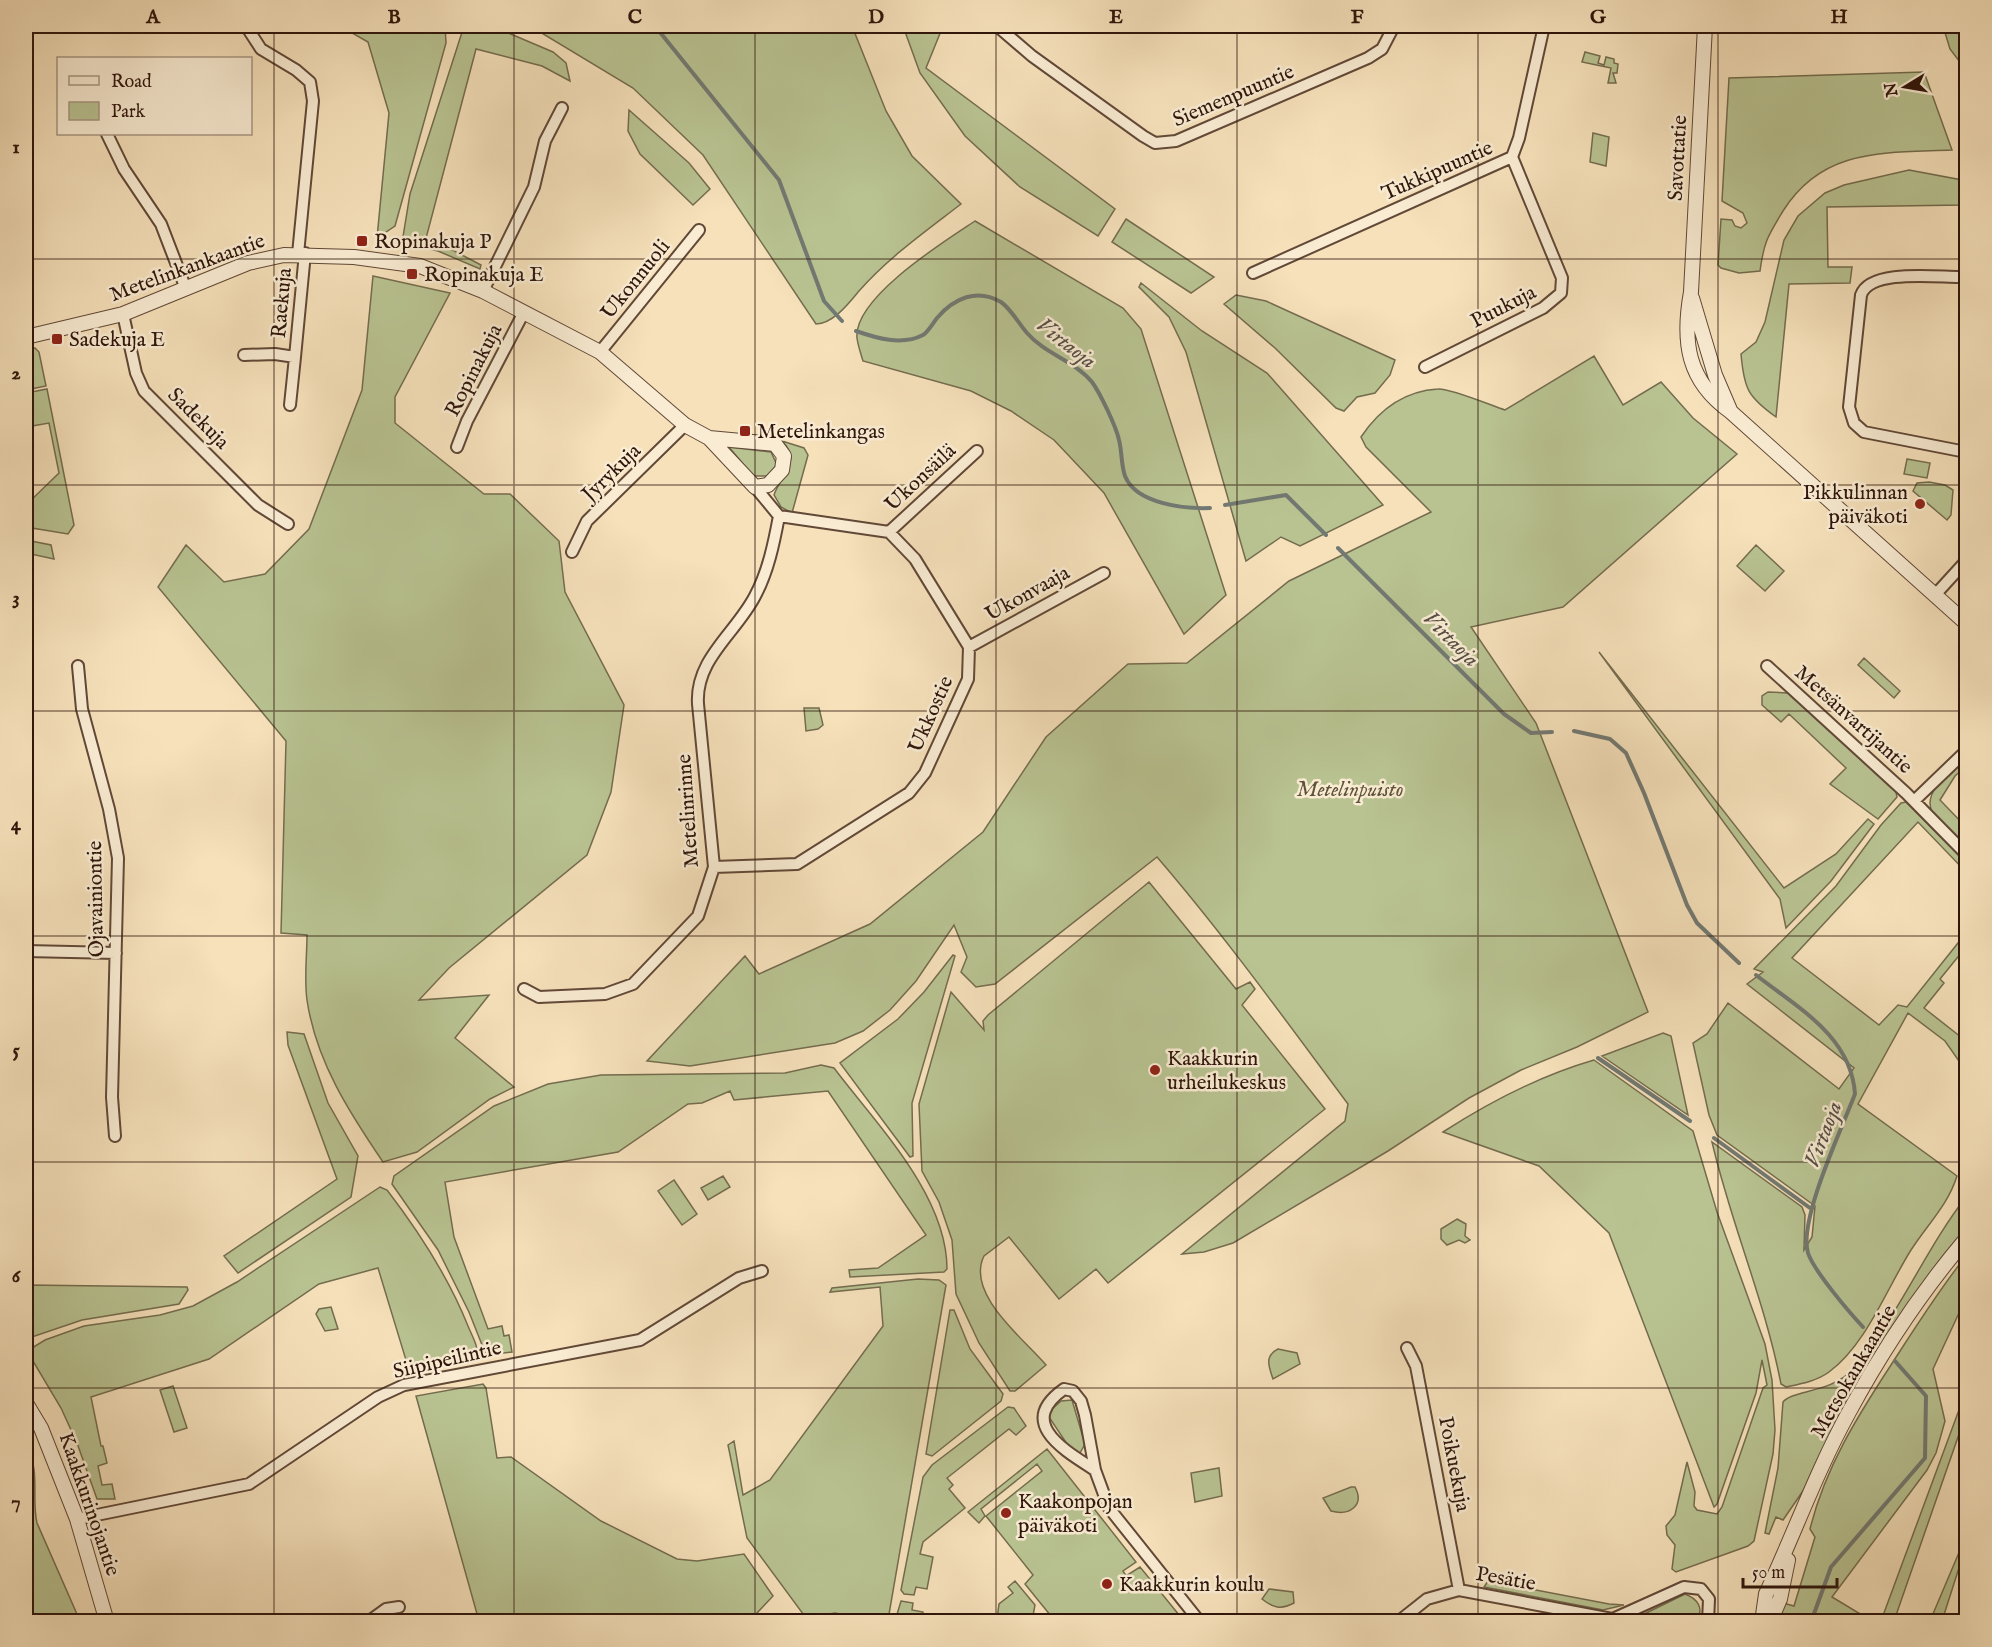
<svg xmlns="http://www.w3.org/2000/svg" width="1992" height="1647" font-family="'IM FELL English',serif">
	<rect width="100%" height="100%" fill="#f6e1bb"/>
	<filter id="stains"><feTurbulence type="fractalNoise" baseFrequency=".00333" numOctaves="4"/><feColorMatrix values="0 0 0 0 .2 0 0 0 0 .09 0 0 0 0 .02 0 0 0 .5 -.17"/></filter>
	<radialGradient id="worn" r=".72"><stop offset=".6" stop-color="#630" stop-opacity="0"/><stop offset="1" stop-color="#630" stop-opacity=".3"/></radialGradient>
	<!-- green -->
	<path fill="#b9c392" stroke="#746c4e" stroke-width="1.5" d="M 340,26 L 445,26 L 446,43 L 395,226 L 377,238 L 389,113 L 368,42 Z
		M 464,26 L 492,26 L 553,52 L 566,63 L 570,81 L 542,66 L 476,49 L 425,242 L 441,244 L 481,265 L 480,269 L 438,251 L 402,243 L 410,194 Z
		M 530,26 L 852,26 L 886,111 L 912,156 L 961,204 C 926,231 889,257 859,291 C 849,303 833,324 816,324 L 703,155 L 633,88 Z
		M 903,26 L 943,26 L 926,68 L 1115,209 L 1098,236 L 1020,187 L 965,136 L 920,73 Z
		M 1943,26 L 1966,26 L 1966,70 L 1950,49 Z
		M 1585,52 L 1600,56 L 1598,63 L 1604,65 L 1606,57 L 1614,59 L 1614,63 L 1618,64 L 1617,73 L 1613,73 L 1616,83 L 1608,83 L 1611,68 L 1582,62 Z
		M 1924,72 L 1952,150 C 1886,153 1823,147 1783,211 C 1768,236 1764,241 1760,271 L 1739,273 L 1721,268 L 1718,265 L 1721,219 L 1732,220 L 1735,226 L 1741,228 L 1747,223 L 1743,213 L 1722,201 L 1729,78 Z
		M 629,110 L 689,163 L 710,189 L 693,205 L 640,154 L 628,131 Z
		M 1593,133 L 1609,137 L 1606,166 L 1590,162 Z
		M 1909,170 L 1962,180 L 1963,205 L 1827,207 L 1828,267 L 1852,267 L 1850,283 L 1789,284 L 1776,417 C 1748,397 1744,389 1741,354 L 1756,342 L 1765,322 L 1784,240 L 1798,216 L 1825,193 L 1844,185 Z
		M 1126,219 L 1214,277 L 1191,293 L 1112,242 Z
		M 975,221 L 1123,308 L 1141,329 L 1226,595 L 1184,634 L 1104,493 L 1054,440 L 1011,411 L 971,391 L 863,361 C 861,354 858,346 857,338 C 853,298 945,241 975,221 Z
		M 373,276 L 450,293 L 395,397 L 395,423 L 484,494 L 510,494 L 559,541 L 565,592 L 624,705 L 611,792 L 587,855 L 449,968 L 419,1000 L 489,995 L 455,1038 L 514,1087 L 490,1099 L 417,1152 L 383,1162 C 349,1112 316,1061 307,1000 C 304,979 307,956 307,935 L 281,933 L 286,741 L 158,587 L 186,545 L 224,582 L 265,574 L 309,529 L 362,390 Z
		M 1141,283 L 1202,331 L 1267,373 L 1383,505 L 1300,546 L 1281,537 L 1246,561 L 1186,352 L 1169,317 L 1139,287 Z
		M 1236,295 L 1266,301 L 1395,360 L 1390,375 L 1375,393 L 1357,397 L 1344,411 L 1336,408 L 1275,348 L 1224,304 Z
		M 35,348 L 39,352 L 46,386 L 26,390 L 26,349 Z
		M 1594,356 L 1623,405 L 1661,382 L 1693,418 L 1737,454 L 1563,607 L 1471,627 L 1536,723 L 1648,1012 L 1577,1047 L 1521,1070 L 1469,1098 L 1388,1151 L 1233,1243 L 1204,1252 L 1182,1254 L 1345,1121 L 1348,1104 C 1286,1021 1225,936 1157,857 L 995,984 L 976,987 L 961,972 L 967,957 L 954,925 L 916,981 L 890,1010 L 863,1031 L 835,1043 L 690,1066 L 647,1061 L 745,956 L 759,974 L 870,924 L 983,832 L 1046,737 L 1128,664 L 1187,663 L 1289,581 L 1431,512 L 1366,447 L 1361,437 C 1379,410 1404,391 1438,389 C 1450,388 1490,405 1505,410 Z
		M 47,389 L 74,525 L 68,534 L 26,527 L 26,505 L 59,473 L 49,423 L 26,427 L 26,393 Z
		M 782,441 L 804,448 L 808,455 L 792,513 L 781,507 L 774,495 C 780,476 803,461 782,441 Z
		M 729,447 L 771,452 L 777,465 L 767,476 L 753,476 Z
		M 1907,459 L 1930,463 L 1927,478 L 1904,474 Z
		M 1929,482 L 1945,485 L 1953,490 L 1951,515 L 1947,520 L 1913,491 L 1917,483 Z
		M 26,540 L 51,545 L 54,559 L 26,553 Z
		M 1756,545 L 1784,571 L 1765,591 L 1737,566 Z
		M 1599,652 L 1784,888 L 1836,854 L 1868,819 L 1874,824 L 1831,881 L 1786,928 L 1780,899 Z
		M 1864,658 L 1900,691 L 1894,698 L 1858,665 Z
		M 1768,692 L 1788,693 L 1896,792 L 1897,797 L 1878,819 L 1830,784 L 1846,768 L 1789,714 L 1781,722 L 1762,705 L 1762,696 Z
		M 804,708 L 819,708 L 823,725 L 818,729 L 806,731 Z
		M 1966,758 L 1966,766 L 1955,776 L 1940,800 L 1966,827 L 1966,847 L 1932,812 C 1922,791 1952,770 1966,758 Z
		M 1906,802 L 1966,861 L 1966,872 L 1918,822 L 1792,958 L 1879,1025 L 1898,1005 L 1907,1007 L 1966,933 L 1966,947 L 1940,979 L 1944,983 L 1924,1008 L 1966,1041 L 1966,1071 L 1945,1041 L 1908,1013 L 1858,1104 L 1957,1176 C 1948,1205 1927,1225 1911,1250 C 1887,1288 1866,1345 1829,1372 C 1817,1381 1800,1384 1786,1387 L 1781,1384 C 1765,1301 1731,1224 1712,1142 L 1802,1207 L 1805,1215 L 1804,1250 L 1812,1237 L 1815,1206 L 1717,1135 L 1709,1115 L 1693,1043 L 1707,1034 L 1728,1003 L 1839,1089 L 1854,1068 L 1747,984 L 1763,972 L 1754,969 L 1836,886 L 1881,825 L 1901,803 Z
		M 1149,882 L 1236,989 L 1250,982 L 1255,989 L 1242,1005 L 1325,1109 L 1108,1283 L 1096,1269 L 1059,1299 L 1009,1237 L 984,1256 C 965,1294 1025,1340 1046,1365 L 1015,1391 L 1010,1391 L 979,1343 L 956,1294 L 952,1240 L 939,1202 L 922,1171 L 919,1104 L 951,992 L 984,1030 L 983,1021 L 988,1015 Z
		M 953,955 L 955,956 L 912,1103 L 913,1156 L 910,1157 L 840,1063 L 898,1019 L 924,992 Z
		M 287,1032 L 304,1034 L 328,1103 L 358,1156 L 351,1197 L 238,1273 L 224,1256 L 337,1179 L 288,1045 Z
		M 1663,1033 L 1671,1036 L 1688,1115 L 1602,1056 Z
		M 1594,1060 L 1693,1131 L 1717,1212 L 1765,1344 L 1772,1380 L 1775,1430 L 1773,1454 L 1754,1541 L 1748,1546 L 1676,1572 L 1672,1569 L 1675,1545 L 1667,1535 L 1666,1526 L 1675,1515 L 1687,1462 L 1695,1492 L 1694,1506 L 1697,1510 L 1717,1514 L 1722,1507 L 1763,1388 L 1767,1385 L 1762,1360 L 1756,1393 L 1717,1504 L 1714,1507 L 1609,1233 L 1539,1166 L 1443,1132 C 1491,1101 1539,1076 1594,1060 Z
		M 821,1065 L 834,1068 C 877,1125 947,1195 947,1269 L 944,1272 L 850,1277 L 849,1270 L 878,1268 L 926,1235 L 828,1091 L 734,1100 L 730,1091 L 702,1103 L 688,1104 L 618,1152 L 445,1182 L 454,1237 L 488,1329 L 502,1326 L 504,1336 L 509,1335 L 512,1352 L 486,1355 L 469,1312 L 438,1250 L 392,1184 L 394,1176 L 494,1106 L 548,1084 L 601,1075 L 785,1073 Z
		M 723,1176 L 730,1187 L 708,1200 L 701,1188 Z
		M 674,1180 L 697,1214 L 682,1225 L 658,1191 Z
		M 380,1187 L 387,1190 C 420,1233 448,1276 468,1326 C 472,1336 479,1347 477,1357 L 409,1370 L 378,1268 L 319,1284 L 209,1359 L 91,1397 L 101,1446 L 103,1446 L 107,1463 L 98,1466 L 102,1485 L 112,1484 L 115,1499 L 97,1499 L 77,1443 L 61,1408 L 27,1351 L 45,1340 L 84,1326 L 160,1315 L 193,1306 L 237,1282 Z
		M 1966,1197 L 1966,1231 L 1938,1266 L 1831,1434 L 1805,1488 L 1783,1520 L 1776,1517 L 1769,1534 L 1765,1533 L 1778,1468 L 1783,1402 C 1792,1390 1831,1393 1852,1370 C 1898,1318 1924,1251 1966,1197 Z
		M 1457,1219 L 1466,1224 L 1465,1236 L 1470,1240 L 1465,1243 L 1459,1240 L 1447,1245 L 1441,1239 L 1441,1229 Z
		M 1966,1256 L 1966,1317 L 1959,1313 L 1933,1369 L 1945,1421 L 1936,1453 L 1927,1470 L 1832,1597 L 1872,1621 L 1778,1622 L 1783,1603 L 1794,1606 L 1815,1537 L 1810,1529 C 1825,1468 1857,1417 1891,1365 C 1915,1328 1938,1291 1966,1256 Z
		M 918,1279 L 939,1280 L 946,1285 L 888,1620 L 876,1621 L 835,1613 L 806,1618 L 747,1538 L 728,1445 L 734,1441 L 743,1495 L 770,1480 L 883,1326 L 880,1287 L 830,1292 L 832,1288 Z
		M 26,1285 L 187,1287 L 188,1290 L 179,1304 L 82,1320 L 26,1339 Z
		M 331,1307 L 338,1329 L 325,1331 L 316,1314 L 319,1309 Z
		M 950,1310 L 954,1310 L 970,1349 L 1003,1394 L 1001,1401 L 932,1456 L 926,1454 Z
		M 1278,1349 L 1297,1353 L 1300,1364 L 1273,1379 C 1269,1367 1264,1356 1278,1349 Z
		M 483,1384 L 486,1388 L 497,1458 L 511,1457 L 601,1521 L 677,1559 L 697,1561 L 744,1554 L 773,1596 L 757,1613 L 761,1621 L 479,1621 L 416,1396 Z
		M 173,1386 L 187,1428 L 174,1432 L 160,1390 Z
		M 1966,1391 L 1966,1414 L 1894,1621 L 1881,1621 Z
		M 1072,1400 L 1085,1444 L 1080,1453 L 1069,1447 L 1049,1417 L 1050,1411 L 1061,1401 Z
		M 1008,1407 L 1014,1408 L 1026,1426 L 1016,1435 L 1009,1429 L 947,1478 L 953,1485 L 949,1489 L 965,1508 L 923,1542 L 920,1554 L 933,1557 L 927,1589 L 916,1587 L 914,1595 L 904,1594 L 901,1590 L 923,1477 L 932,1465 Z
		M 26,1447 C 41,1470 31,1497 37,1523 L 80,1621 L 26,1621 Z
		M 1047,1449 L 1136,1562 L 1123,1571 L 1126,1576 L 1140,1567 L 1184,1621 L 1055,1621 L 1025,1584 L 1033,1575 L 986,1516 L 1042,1471 L 1037,1464 L 981,1509 L 985,1516 L 979,1523 L 968,1512 Z
		M 1219,1468 L 1222,1496 L 1195,1502 L 1191,1473 Z
		M 1351,1487 L 1355,1487 C 1365,1506 1349,1516 1331,1511 L 1323,1498 Z
		M 1966,1536 L 1966,1546 L 1942,1621 L 1930,1621 Z
		M 1015,1581 L 1035,1605 L 1032,1621 L 997,1619 L 999,1604 L 1013,1593 L 1008,1587 Z
		M 1488,1581 L 1609,1604 L 1624,1605 L 1603,1610 L 1484,1587 Z
		M 1269,1589 L 1293,1592 L 1294,1603 C 1281,1610 1273,1608 1262,1599 Z
		M 1685,1594 C 1698,1599 1704,1608 1697,1621 L 1661,1621 L 1638,1617 Z
		M 901,1601 L 913,1603 L 912,1610 L 923,1612 L 921,1621 L 895,1621 Z"/>
	<g fill="none" stroke-linecap="round" stroke-linejoin="round">
		<!-- stream -->
		<path stroke="#727972" stroke-width="4" d="M 655,26 L 779,180 L 824,301 L 842,321
			M 856,331 C 876,338 902,346 923,335 C 928,332 933,323 937,318 C 954,298 977,288 1001,302 C 1011,309 1019,324 1027,333 C 1045,354 1075,361 1092,382 C 1100,393 1116,426 1119,440 C 1122,451 1121,465 1125,476 C 1136,504 1185,509 1210,508
			M 1225,505 L 1286,495 L 1326,535
			M 1338,548 L 1504,714 L 1531,733 L 1552,732
			M 1574,731 L 1610,739 L 1626,753 L 1644,793 L 1687,905 L 1697,923 L 1739,963
			M 1756,975 C 1798,1008 1851,1036 1855,1094 C 1842,1128 1798,1221 1808,1253 C 1814,1271 1849,1312 1863,1327
			M 1598,1058 L 1690,1121
			M 1714,1138 L 1810,1208
			M 1811,1622 L 1831,1567 L 1925,1458 L 1926,1396 L 1895,1361"/>
		<!-- minor casing -->
		<g stroke="#614837" stroke-width="14">
			<path id="minor" d="M 246,26 L 261,49 L 296,70 L 310,82 L 313,101 L 298,254
				M 997,26 L 1032,56 L 1143,136 L 1155,143 L 1176,141 L 1368,58 L 1382,49 L 1394,26
				M 107,134 L 124,169 L 161,224 L 186,289
				M 1253,273 L 1512,157 L 1519,138 L 1544,26
				M 1966,279 L 1959,277 C 1935,277 1870,269 1861,295 L 1849,407 L 1854,423 L 1864,432 L 1966,452
				M 483,291 L 534,187 L 545,141 L 562,108
				M 123,314 L 136,373 L 144,391 L 258,505 L 288,524
				M 600,352 L 699,230
				M 244,355 L 275,354 L 295,357 L 305,253
				M 1425,367 L 1543,308 L 1561,293 L 1562,278 L 1512,157
				M 290,405 L 295,357
				M 457,447 L 467,421 L 524,312
				M 889,532 L 977,451
				M 572,552 L 587,521 L 685,425
				M 1935,595 L 1966,561
				M 969,647 L 1104,573
				M 78,666 L 82,709 L 109,809 L 118,858 L 112,1097 L 115,1136
				M 1767,666 L 1906,793 L 1966,854
				M 1914,801 L 1966,751
				M 714,867 L 797,864 L 909,793 L 925,773 L 968,679 L 969,647 L 915,559 L 889,532 L 779,516 L 755,487
				M 26,951 L 116,953
				M 524,989 L 539,997 L 605,994 L 633,984 L 698,916 L 714,867 L 698,704 C 695,659 736,633 755,596 C 768,572 774,543 779,516
				M 1407,1348 L 1416,1366 L 1459,1590
				M 1095,1470 C 1064,1450 1016,1423 1064,1389 L 1073,1391 L 1081,1401 L 1085,1415 L 1095,1470 L 1109,1508 L 1200,1622
				M 77,1519 L 249,1484 L 378,1397 L 404,1385 L 640,1340 L 739,1278 L 762,1271
				M 1615,1618 L 1684,1587 L 1701,1589 L 1709,1599 L 1708,1622
				M 368,1622 L 386,1609 L 399,1607
				M 1398,1622 L 1427,1599 L 1459,1590 L 1628,1622"/>
		</g>
		<!-- tertiary casing -->
		<g stroke="#614837" stroke-width="16">
			<path id="tertiary" d="M 1705,26 L 1691,292 C 1682,342 1687,381 1731,412 L 1966,623
				M 1692,298 L 1715,375 L 1730,410
				M 26,337 L 123,314 L 248,263 L 284,255 L 354,257 L 420,266 L 483,291 L 600,352 L 685,425 L 709,438 L 755,487 L 768,485 L 782,470 L 784,456 L 775,444 L 709,438
				M 26,1403 L 41,1428 L 77,1519 L 107,1622
				M 1762,1622 L 1766,1594 C 1794,1534 1817,1470 1849,1412 C 1882,1351 1922,1291 1966,1239
				M 1770,1622 L 1780,1599 L 1788,1560"/>
		</g>
		<!-- minor -->
		<use href="#minor" stroke="#f9ecd3" stroke-width="10"/>
		<!-- tertiary -->
		<use href="#tertiary" stroke="#f9ecd3" stroke-width="14"/>
	</g>
	<!-- grid -->
	<path fill="none" stroke="#2f150b" stroke-width="1.5" stroke-opacity="0.55" d="M 274,26 L 274,1622M 514,26 L 514,1622M 755,26 L 755,1622M 996,26 L 996,1622M 1237,26 L 1237,1622M 1478,26 L 1478,1622M 1718,26 L 1718,1622M 26,259 L 1966,259M 26,485 L 1966,485M 26,711 L 1966,711M 26,936 L 1966,936M 26,1162 L 1966,1162M 26,1388 L 1966,1388"/>
	<!-- markers -->
	<g fill="#8f2418" stroke="#f9ecd3" stroke-width="2">
		<rect x="356" y="235" width="12" height="12" rx="3"/>
		<rect x="406" y="268" width="12" height="12" rx="3"/>
		<rect x="51" y="333" width="12" height="12" rx="3"/>
		<rect x="739" y="425" width="12" height="12" rx="3"/>
		<circle cx="1920" cy="504" r="6"/>
		<circle cx="1155" cy="1070" r="6"/>
		<circle cx="1006" cy="1513" r="6"/>
		<circle cx="1107" cy="1584" r="6"/>
	</g>
	<g text-anchor="middle" stroke-width="5" stroke-linejoin="round" paint-order="stroke">
		<!-- street labels -->
		<g font-size="21" fill="#2f150b" stroke="#f9ecd3">
			<text transform="translate(1233 95) rotate(-23)" y="7">Siemenpuuntie</text>
			<text transform="translate(1677 158) rotate(-87)" y="7">Savottatie</text>
			<text transform="translate(1437 170) rotate(-24)" y="7">Tukkipuuntie</text>
			<text transform="translate(187 267) rotate(-20)" y="7">Metelinkankaantie</text>
			<text transform="translate(635 279) rotate(-51)" y="7">Ukonnuoli</text>
			<text transform="translate(281 303) rotate(-85)" y="7">Raekuja</text>
			<text transform="translate(1503 306) rotate(-27)" y="7">Puukuja</text>
			<text transform="translate(473 370) rotate(-63)" y="7">Ropinakuja</text>
			<text transform="translate(199 418) rotate(45)" y="7">Sadekuja</text>
			<text transform="translate(611 472) rotate(-44)" y="7">Jyrykuja</text>
			<text transform="translate(920 477) rotate(-43)" y="7">Ukonsäilä</text>
			<text transform="translate(1027 593) rotate(-29)" y="7">Ukonvaaja</text>
			<text transform="translate(930 714) rotate(-66)" y="7">Ukkostie</text>
			<text transform="translate(1854 719) rotate(42)" y="7">Metsänvartijantie</text>
			<text transform="translate(687 811) rotate(-94)" y="7">Metelinrinne</text>
			<text transform="translate(95 899) rotate(-91)" y="7">Ojavainiontie</text>
			<text transform="translate(447 1359) rotate(-13)" y="7">Siipipeilintie</text>
			<text transform="translate(1853 1371) rotate(-60)" y="7">Metsokankaantie</text>
			<text transform="translate(1455 1464) rotate(79)" y="7">Poikuekuja</text>
			<text transform="translate(90 1504) rotate(71)" y="7">Kaakkurinojantie</text>
			<text transform="translate(1506 1578) rotate(10)" y="7">Pesätie</text>
		</g>
		<!-- poi labels -->
		<g font-size="21" fill="#2f150b" stroke="#f9ecd3" text-anchor="start">
			<text x="374" y="248">Ropinakuja P</text>
			<text x="424" y="281">Ropinakuja E</text>
			<text x="69" y="346">Sadekuja E</text>
			<text x="757" y="438">Metelinkangas</text>
			<text x="1908" y="499" text-anchor="end">Pikkulinnan<tspan x="1908" dy="24">päiväkoti</tspan></text>
			<text x="1167" y="1065">Kaakkurin<tspan x="1167" dy="24">urheilukeskus</tspan></text>
			<text x="1018" y="1508">Kaakonpojan<tspan x="1018" dy="24">päiväkoti</tspan></text>
			<text x="1119" y="1591">Kaakkurin koulu</text>
		</g>
		<!-- park labels -->
		<g font-size="21" font-style="italic" fill="#5f523a" stroke="#f9ecd3">
			<text x="1350" y="796">Metelinpuisto</text>
		</g>
		<!-- water labels -->
		<g font-size="22" font-style="italic" fill="#564f47" stroke="#f9ecd3">
			<text transform="translate(1067 342) rotate(38)" y="8">Virtaoja</text>
			<text transform="translate(1452 638) rotate(45)" y="8">Virtaoja</text>
			<text transform="translate(1822 1134) rotate(-69)" y="8">Virtaoja</text>
		</g>
	</g>
	<!-- margin -->
	<rect width="1992" height="1647" fill="none" stroke="#f6e1bb" stroke-width="66"/>
	<!-- legend -->
	<rect x="57" y="57" width="195" height="78" fill="#f9ecd3" stroke="#a89683" stroke-width="1.5"/>
	<rect x="69" y="76" width="30" height="9" fill="#f9ecd3" stroke="#a89683" stroke-width="1.5"/>
	<text x="111" y="87" font-size="18" fill="#2f150b">Road</text>
	<rect x="69" y="102" width="30" height="18" fill="#b9c392" stroke="#a89683" stroke-width="1.5"/>
	<text x="111" y="117" font-size="18" fill="#2f150b">Park</text>
	<!-- north arrow -->
	<g transform="translate(1905 87) rotate(259)" stroke="#f9ecd3" stroke-width="4.5" paint-order="stroke">
	<path d="M0-4.5L10 22L0 15L-10 22Z" fill="#2f150b"/>
	<text y="-9" font-size="16" font-weight="bold" text-anchor="middle" fill="#2f150b">N</text>
	</g>
	<!-- scale -->
	<path d="M1743 1578v9h94v-9" fill="none" stroke="#2f150b" stroke-width="3"/>
	<text x="1752" y="1578" font-size="18" fill="#2f150b" stroke="#f9ecd3" stroke-width="4.5" paint-order="stroke">50 m</text>
	<rect x="33" y="33" width="1926" height="1581" fill="none" stroke="#2f150b" stroke-width="2"/>
	<g font-size="20" text-anchor="middle" font-weight="bold" fill="#2f150b">
		<text x="153" y="23">A</text>
		<text x="394" y="23">B</text>
		<text x="635" y="23">C</text>
		<text x="876" y="23">D</text>
		<text x="1116" y="23">E</text>
		<text x="1357" y="23">F</text>
		<text x="1598" y="23">G</text>
		<text x="1839" y="23">H</text>
		<text x="16" y="153">1</text>
		<text x="16" y="379">2</text>
		<text x="16" y="604">3</text>
		<text x="16" y="830">4</text>
		<text x="16" y="1056">5</text>
		<text x="16" y="1282">6</text>
		<text x="16" y="1508">7</text>
	</g>
	<rect width="100%" height="100%" filter="url(#stains)"/>
	<rect width="100%" height="100%" fill="url(#worn)"/>
</svg>
